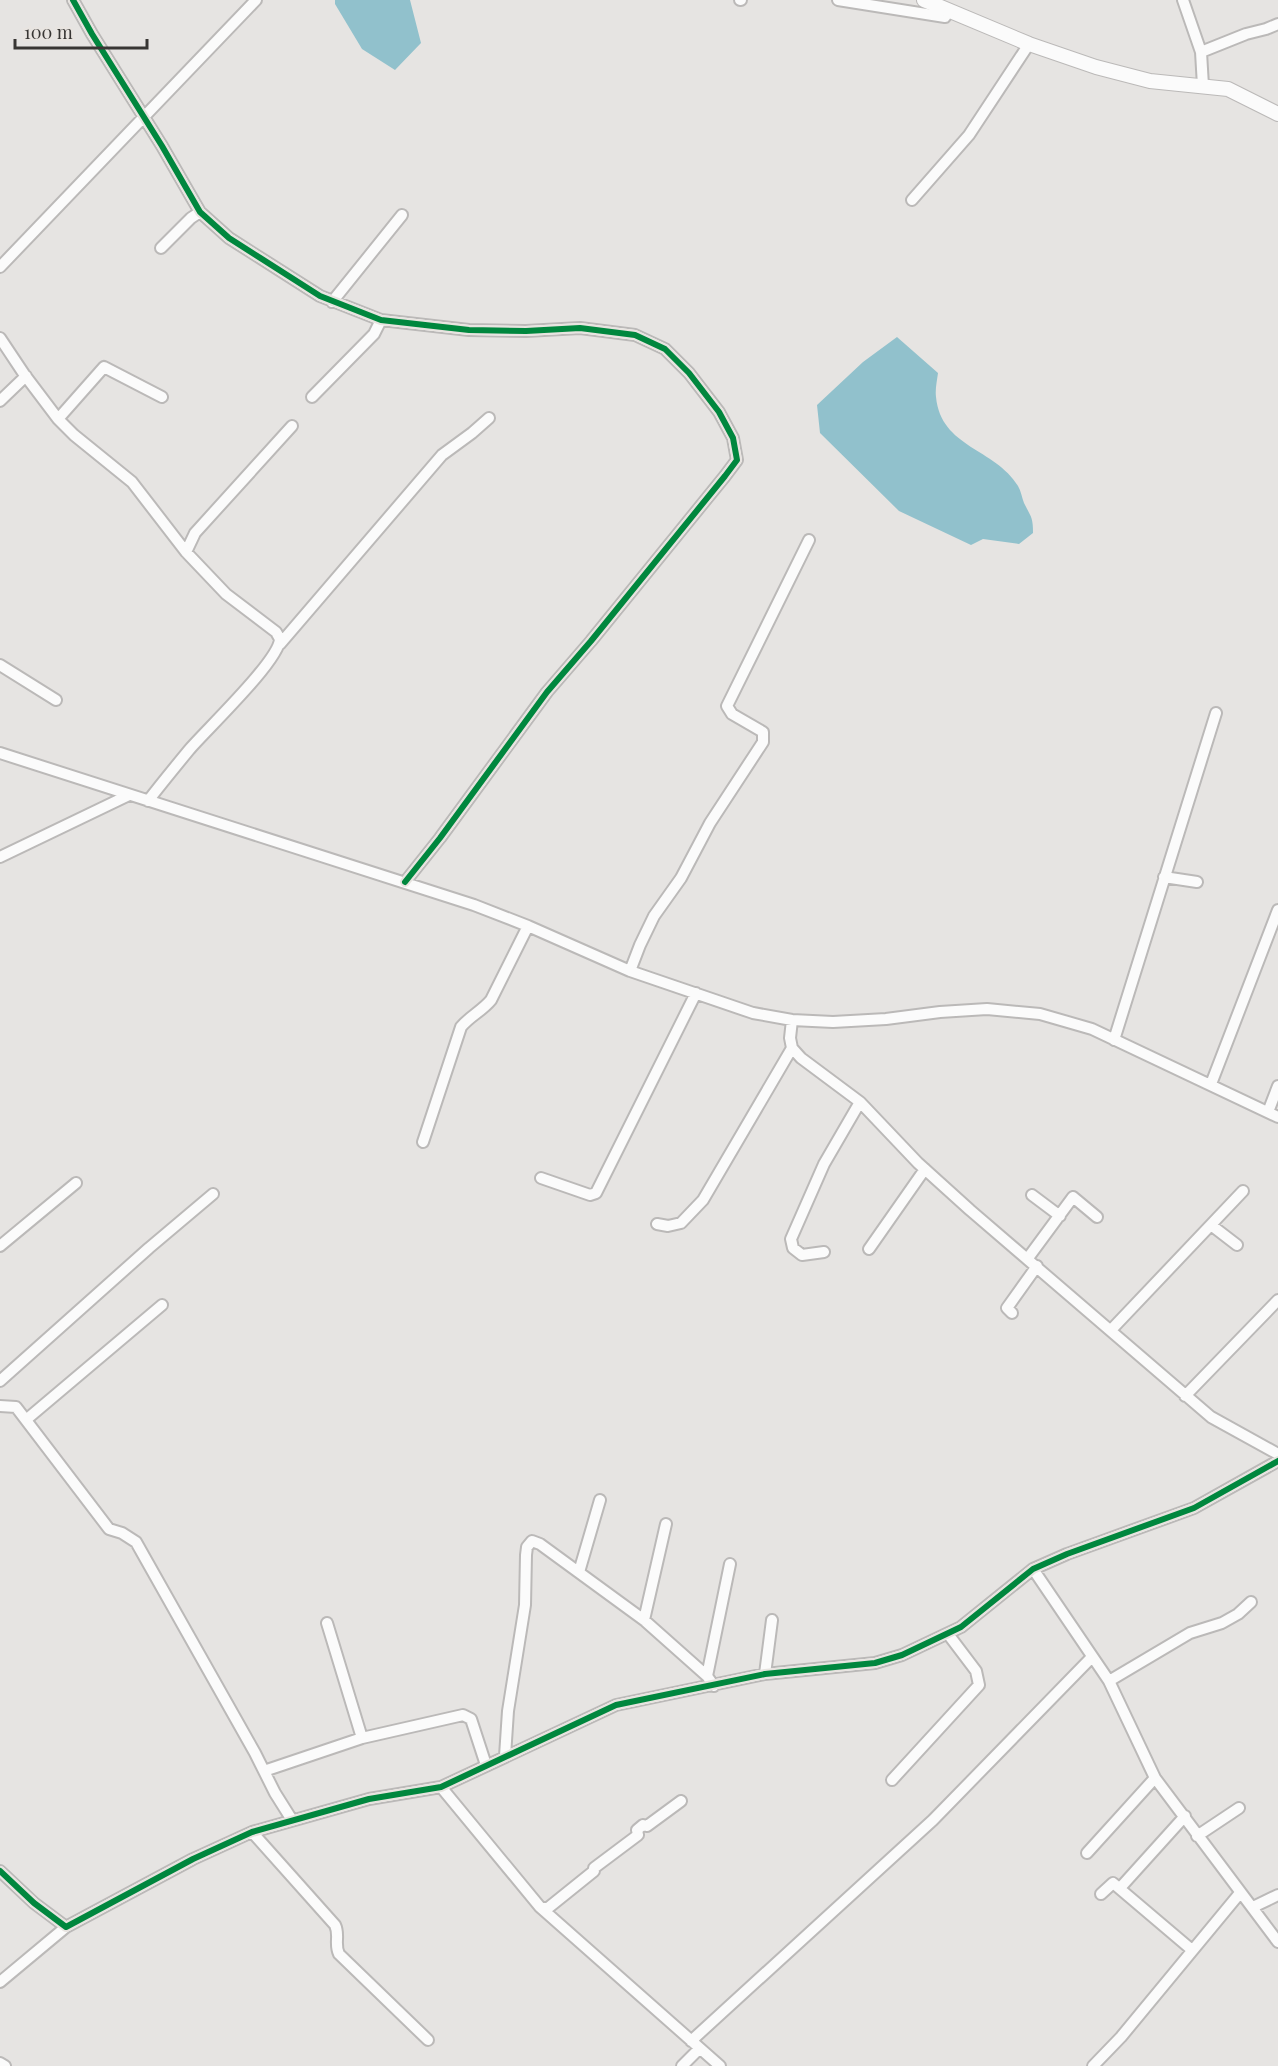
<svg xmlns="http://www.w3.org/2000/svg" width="1278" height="2066" font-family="'Playfair Display',serif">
	<rect width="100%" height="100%" fill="#e6e4e2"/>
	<!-- water -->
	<path fill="#91c1cc" d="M 335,0 L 410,0 L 421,43 L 395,70 L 362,49 L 335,4 Z
		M 897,337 L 938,373 C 937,381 935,389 936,397 C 941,448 995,448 1018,486 C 1021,491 1022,498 1024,503 C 1031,517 1033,517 1033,533 L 1019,544 L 983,539 L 971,545 L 899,511 L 820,433 L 817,405 L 863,362 Z"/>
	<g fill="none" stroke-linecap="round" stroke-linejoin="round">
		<!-- minor casing -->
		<g stroke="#bbb9b8" stroke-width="14">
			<path id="minor" d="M 73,0 L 92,34 L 162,146 L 200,212 L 229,238 L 320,296 L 381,320 L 469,330 L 526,331 L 580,328 L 635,335 L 665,349 L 689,373 L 719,412 L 733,438 L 737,460 L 725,476 L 591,641 L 547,692 L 440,838 L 405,882
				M 740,0 L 741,0
				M 838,0 L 945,17 L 949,10
				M 1183,0 L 1201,52 L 1203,86
				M 1201,52 L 1246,34 L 1266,29 L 1278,24
				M 912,200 L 969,135 L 1029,44
				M 161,248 L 191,218 L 200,212
				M 0,267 L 256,0
				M 332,302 L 402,215
				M 0,338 L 24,374 L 58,419 L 74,435 L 132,482 L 186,552 L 226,594 L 276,632 L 280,639 C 279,661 206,730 189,750 C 175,767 161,784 148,801
				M 312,397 L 374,334 L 381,320
				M 0,401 L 26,376
				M 58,419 L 104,367 L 162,397
				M 186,552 L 195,533 L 292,426
				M 280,644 L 442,455 L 472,433 L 489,418
				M 0,665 L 56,700
				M 0,753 L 474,905 L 528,926 L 630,971 L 753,1013 L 792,1020 L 833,1022 L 886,1019 L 940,1012 L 987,1009 L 1040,1014 L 1092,1029 L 1278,1117
				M 0,857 L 129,795
				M 1164,877 L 1197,882
				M 630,971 L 640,945 L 654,916 L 681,878 L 710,823 L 763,742 L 763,732 L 732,714 L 727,706 L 809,540
				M 792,1020 L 790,1038 L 792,1048 L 801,1058 L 860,1102 L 918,1163 L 970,1210 L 1211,1417 L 1278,1454
				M 1114,1040 L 1216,713
				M 1211,1084 L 1278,910
				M 1268,1112 L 1278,1086
				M 423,1142 L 461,1027 C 470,1016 482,1011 491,1000 L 528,926
				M 541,1178 L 590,1195 L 596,1193 L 696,993
				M 1032,1195 L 1060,1216
				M 657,1224 L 668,1226 L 681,1223 L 703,1200 L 792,1048
				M 1211,1225 L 1237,1245
				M 0,1246 L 76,1183
				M 869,1249 L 925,1169
				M 824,1252 L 802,1255 L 793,1248 L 791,1239 L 824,1164 L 860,1102
				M 1028,1258 L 1073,1197 L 1097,1217
				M 1012,1313 L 1007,1308 L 1037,1266
				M 1111,1330 L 1243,1191
				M 0,1381 L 149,1248 L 213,1194
				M 1185,1396 L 1278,1300
				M 0,1406 L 16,1407 L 109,1529 L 122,1533 L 136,1542 L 255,1753 L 275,1793 L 292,1820
				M 27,1419 L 162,1305
				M 1033,1569 L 1109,1681 L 1190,1633 L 1222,1623 L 1238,1614 L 1251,1602
				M 579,1572 L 600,1500
				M 644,1620 L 666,1524
				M 327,1623 L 362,1738
				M 765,1674 L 772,1620
				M 707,1676 L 730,1564
				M 1109,1681 L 1155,1778 L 1278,1942
				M 505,1756 L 508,1711 L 525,1605 L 526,1555 L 527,1547 L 532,1541 L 540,1544 L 644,1620 L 707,1676 L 714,1686
				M 264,1771 L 362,1738 L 463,1715 L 471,1719 L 486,1765
				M 892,1780 L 979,1685 L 976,1671 L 948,1634
				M 441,1787 L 540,1907 L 720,2066
				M 252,1832 L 335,1925 C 340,1935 334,1944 339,1954 L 428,2040
				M 1197,1836 L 1239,1808
				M 1087,1853 L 1155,1778
				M 0,1871 L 34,1903 L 66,1927 L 193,1859 L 252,1832 L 369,1799 L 441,1787 L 616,1705 L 765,1674 L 875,1663 L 902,1655 L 961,1627 L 1033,1569 L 1067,1554 L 1194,1508 L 1278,1461
				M 1120,1888 L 1185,1816
				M 1101,1894 L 1113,1883 L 1192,1950
				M 1253,1907 L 1278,1895
				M 541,1908 L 548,1908 L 594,1871 L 594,1868 L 638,1835 L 637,1830 L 643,1825 L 647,1826 L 681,1801
				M 0,1982 L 66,1927
				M 691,2041 L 933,1820 L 1092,1657
				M 0,2063 L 5,2066
				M 682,2066 L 699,2049
				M 1093,2066 L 1121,2037 L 1240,1893"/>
		</g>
		<!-- tertiary casing -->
		<g stroke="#bbb9b8" stroke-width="16">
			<path id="tertiary" d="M 924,0 L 1029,44 L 1096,67 L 1150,81 L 1228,89 L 1278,114"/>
		</g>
		<!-- minor -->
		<use href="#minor" stroke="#fbfbfb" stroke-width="10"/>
		<!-- tertiary -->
		<use href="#tertiary" stroke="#fbfbfb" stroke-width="14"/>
		<!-- cycleway casing -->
		<g stroke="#e8e4e0" stroke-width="10">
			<path id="cycleway" d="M 73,0 L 92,34 L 162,146 L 200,212 L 229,238 L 320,296 L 381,320 L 469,330 L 526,331 L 580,328 L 635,335 L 665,349 L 689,373 L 719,412 L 733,438 L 737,460 L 725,476 L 591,641 L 547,692 L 440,838 L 405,882
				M 0,1871 L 34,1903 L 66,1927 L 193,1859 L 252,1832 L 369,1799 L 441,1787 L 616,1705 L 765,1674 L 875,1663 L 902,1655 L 961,1627 L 1033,1569 L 1067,1554 L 1194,1508 L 1278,1461"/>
		</g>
		<!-- cycleway -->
		<use href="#cycleway" stroke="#00873e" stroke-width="6"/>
	</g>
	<!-- scale -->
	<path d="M15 39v9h132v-9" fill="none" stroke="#383634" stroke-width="3"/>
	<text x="24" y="39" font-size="18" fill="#383634" stroke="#e8e4e0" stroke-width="4.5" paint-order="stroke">100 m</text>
</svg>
